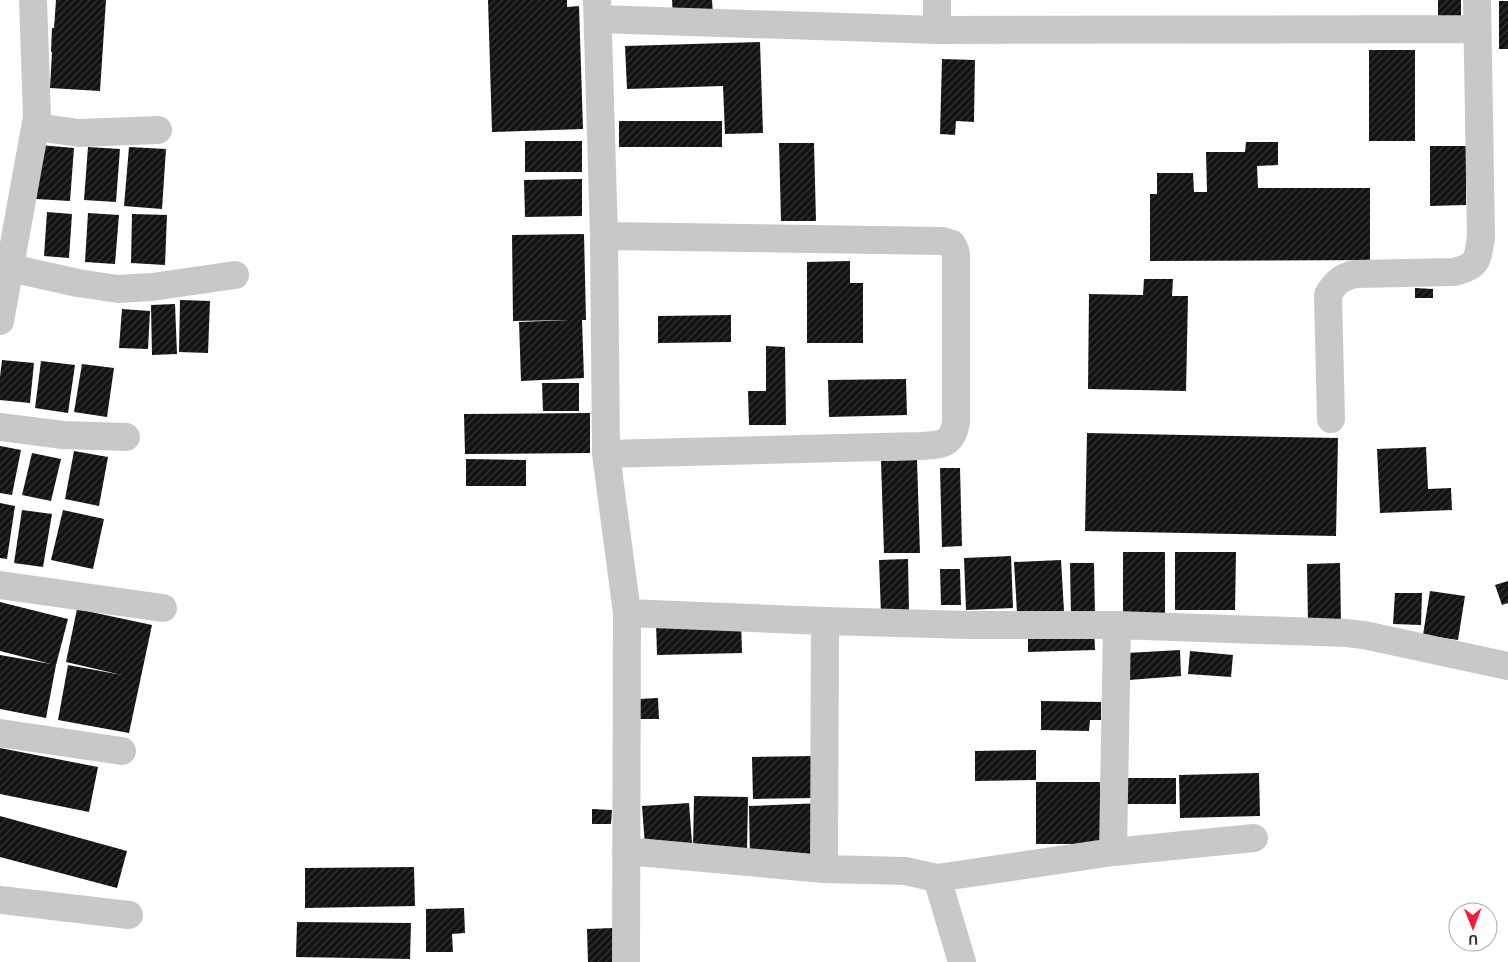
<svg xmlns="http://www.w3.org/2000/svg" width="1508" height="962" font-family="Ubuntu,sans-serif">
	<defs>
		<pattern id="building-hatch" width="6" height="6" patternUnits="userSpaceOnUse" patternTransform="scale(1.25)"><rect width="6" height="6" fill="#121212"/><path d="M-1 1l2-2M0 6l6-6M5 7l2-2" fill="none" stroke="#353535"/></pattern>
	</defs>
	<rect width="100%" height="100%" fill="#fff"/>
	<!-- building -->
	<path fill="url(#building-hatch)" d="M 56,0 L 106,0 L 100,91 L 50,88 L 52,52 L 51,52 L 52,28 L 54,28 Z
		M 488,0 L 567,0 L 567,7 L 579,6 L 583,129 L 492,132 Z
		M 672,0 L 712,0 L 713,15 L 673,16 Z
		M 1438,0 L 1461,0 L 1461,21 L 1438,22 Z
		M 1499,1 L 1508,1 L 1508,49 L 1499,49 Z
		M 760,42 L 763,133 L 725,134 L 723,86 L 627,89 L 625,46 Z
		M 1369,50 L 1415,50 L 1415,141 L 1369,141 Z
		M 942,59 L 975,60 L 974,122 L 956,121 L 955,135 L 940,134 Z
		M 619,121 L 722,121 L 722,147 L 619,147 Z
		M 525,141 L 582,141 L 582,172 L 525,172 Z
		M 1246,142 L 1278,142 L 1278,165 L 1257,166 L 1258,188 L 1370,188 L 1370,260 L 1150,261 L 1150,194 L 1157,194 L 1157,173 L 1193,173 L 1194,192 L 1207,192 L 1206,152 L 1245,152 Z
		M 779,143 L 814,143 L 816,221 L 781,221 Z
		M 40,145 L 74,148 L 70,201 L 36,199 Z
		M 1430,146 L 1466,146 L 1466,205 L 1430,206 Z
		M 88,147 L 120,149 L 116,202 L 84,200 Z
		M 129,147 L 166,149 L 162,209 L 124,206 Z
		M 582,179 L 582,216 L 525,217 L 524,180 Z
		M 47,212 L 72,214 L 69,258 L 44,256 Z
		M 88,213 L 119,215 L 115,264 L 85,262 Z
		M 132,214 L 167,215 L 165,265 L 131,263 Z
		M 584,234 L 586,320 L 582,320 L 584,378 L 521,381 L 519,322 L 569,320 L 513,321 L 512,235 Z
		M 850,261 L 850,283 L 863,283 L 863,343 L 807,343 L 807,262 Z
		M 1144,279 L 1173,279 L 1172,296 L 1188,296 L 1186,391 L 1088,389 L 1089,294 L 1143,295 Z
		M 1415,288 L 1433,289 L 1433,298 L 1415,298 Z
		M 180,300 L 210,301 L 208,353 L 179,352 Z
		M 175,304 L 177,354 L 152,355 L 151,305 Z
		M 122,309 L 150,311 L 148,349 L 119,348 Z
		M 731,315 L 731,342 L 658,343 L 658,316 Z
		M 766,346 L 785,347 L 786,425 L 749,425 L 748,391 L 766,391 Z
		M 2,360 L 34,363 L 30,403 L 0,400 L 0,377 Z
		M 41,361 L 75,365 L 68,413 L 35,408 Z
		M 82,364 L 114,368 L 107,417 L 74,412 Z
		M 906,379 L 907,415 L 829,417 L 828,380 Z
		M 542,383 L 579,383 L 579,411 L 543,411 Z
		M 590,413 L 590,453 L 465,454 L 464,414 Z
		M 1087,433 L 1338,438 L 1336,536 L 1085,531 Z
		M 0,446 L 21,450 L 12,495 L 0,493 Z
		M 1426,447 L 1428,489 L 1451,488 L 1452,510 L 1380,513 L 1377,449 Z
		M 74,451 L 108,457 L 99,506 L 65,499 Z
		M 32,453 L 61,459 L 51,501 L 22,495 Z
		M 466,459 L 526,460 L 526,486 L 466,486 Z
		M 917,460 L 920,553 L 884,553 L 881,461 Z
		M 940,468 L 960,468 L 962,546 L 942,547 Z
		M 0,503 L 15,506 L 7,559 L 0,558 Z
		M 22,510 L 52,514 L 43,567 L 14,563 Z
		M 63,510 L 104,519 L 93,569 L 51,560 Z
		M 1123,552 L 1165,552 L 1165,613 L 1123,613 Z
		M 1175,552 L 1236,552 L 1235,610 L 1175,610 Z
		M 1011,556 L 1013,608 L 966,610 L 964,558 Z
		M 908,559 L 909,613 L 881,614 L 879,560 Z
		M 1061,560 L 1064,611 L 1017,613 L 1014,562 Z
		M 1070,563 L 1094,563 L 1095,615 L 1071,616 Z
		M 1340,563 L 1341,624 L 1308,624 L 1307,564 Z
		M 940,569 L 960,569 L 961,605 L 941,605 Z
		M 1508,581 L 1508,603 L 1502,605 L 1495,585 Z
		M 1430,591 L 1465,596 L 1458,640 L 1423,635 Z
		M 1395,593 L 1422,593 L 1421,625 L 1393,624 Z
		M 0,602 L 68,619 L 56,665 L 46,718 L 0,709 L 0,655 L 51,664 L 0,651 Z
		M 77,609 L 152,625 L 129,733 L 58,720 L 68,665 L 122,675 L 66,662 Z
		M 741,620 L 742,653 L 657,655 L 656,622 Z
		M 1094,627 L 1095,650 L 1028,652 L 1028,629 Z
		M 1180,650 L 1181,676 L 1129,680 L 1127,653 Z
		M 1190,651 L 1233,655 L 1231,677 L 1188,674 Z
		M 658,698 L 659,719 L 639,719 L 638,699 Z
		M 1041,701 L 1101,702 L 1101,720 L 1090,720 L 1089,731 L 1041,730 Z
		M 0,748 L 98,767 L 89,812 L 0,794 Z
		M 1036,750 L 1036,780 L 975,781 L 975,751 Z
		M 815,756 L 815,798 L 753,799 L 752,757 Z
		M 1259,773 L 1260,816 L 1180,818 L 1179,775 Z
		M 1123,778 L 1176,778 L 1176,804 L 1123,804 Z
		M 1036,782 L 1100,782 L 1100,844 L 1036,844 Z
		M 694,796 L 748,797 L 747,851 L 693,850 Z
		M 689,803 L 692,843 L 645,846 L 642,806 Z
		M 822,803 L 823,856 L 750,859 L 749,806 Z
		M 592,809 L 612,810 L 611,824 L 592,824 Z
		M 0,816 L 127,851 L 117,888 L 0,857 Z
		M 414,867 L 415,906 L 305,908 L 305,868 Z
		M 464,908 L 465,933 L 452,934 L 453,952 L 426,952 L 426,909 Z
		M 297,922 L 411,923 L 410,959 L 296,957 Z
		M 613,928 L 614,962 L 588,962 L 587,929 Z"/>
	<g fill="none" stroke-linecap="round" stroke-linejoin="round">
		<!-- minor -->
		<path stroke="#c8c8c8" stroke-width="28" d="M 597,0 L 604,236 L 606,454 L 627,613 L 626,962
			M 937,0 L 937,30
			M 598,19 L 937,30 L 1477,29
			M 36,127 L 79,133 L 158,130
			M 604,236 L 942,241 L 952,244 L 955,250 L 956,254 L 956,422 C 952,445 942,445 921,446 L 606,454
			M 10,268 L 78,283 L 118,289 L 152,287 L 235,275
			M 0,321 L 37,117 L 33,0
			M 1331,419 L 1328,295 C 1335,282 1342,277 1355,274 L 1454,272 C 1479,265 1477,261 1481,237 L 1477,0
			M 0,427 L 63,435 L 126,437
			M 0,585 L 163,608
			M 627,613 L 825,621 L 969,625 L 1117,625 L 1346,633 L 1364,635 L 1508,666
			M 0,733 L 122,751
			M 626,851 L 824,869 L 905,871 L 937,878 L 962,962
			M 1113,852 L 1117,625
			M 824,869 L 825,621
			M 937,878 L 1113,852 L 1254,838
			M 0,900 L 129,915"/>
	</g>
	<!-- north arrow -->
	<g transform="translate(1473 927) rotate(179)"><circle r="24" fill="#ffffff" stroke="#aaaaaa"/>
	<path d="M0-4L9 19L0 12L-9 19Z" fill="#f51b3c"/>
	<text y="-8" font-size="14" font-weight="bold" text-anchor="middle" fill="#2b2b2b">U</text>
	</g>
</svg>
